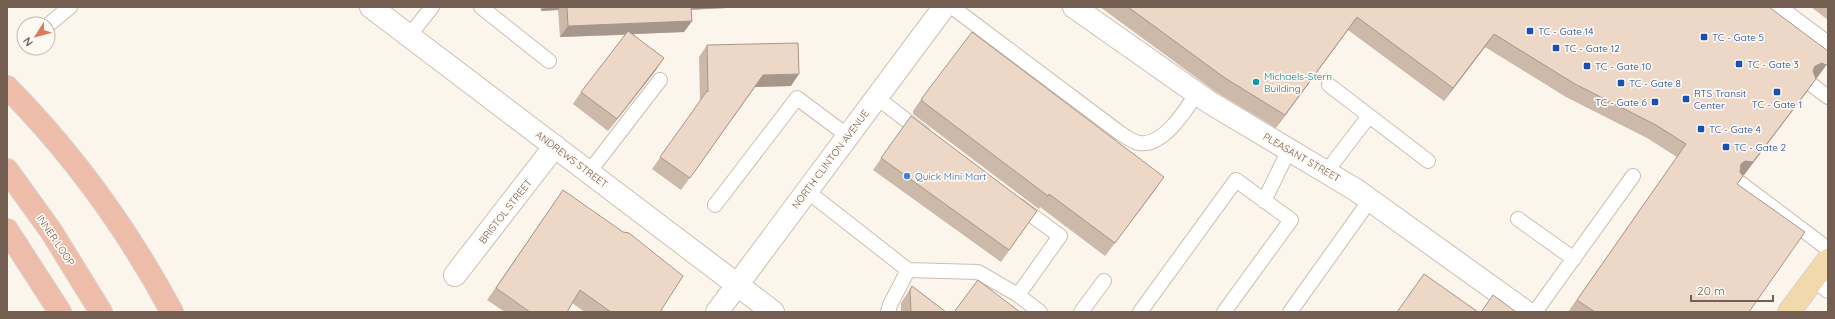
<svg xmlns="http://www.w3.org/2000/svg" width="1835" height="319" font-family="Quicksand,sans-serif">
	<rect width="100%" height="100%" fill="#fbf5ec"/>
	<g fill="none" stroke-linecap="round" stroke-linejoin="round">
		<!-- lane casing -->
		<g stroke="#ccbeb2" stroke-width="16">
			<path id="lane" d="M 481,7 L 549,61
				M 952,7 L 1120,133 C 1125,136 1133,142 1139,143 C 1163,147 1186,110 1197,93
				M 48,25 L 70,7
				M 409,36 L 432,7
				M 1329,85 L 1428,161
				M 1812,85 L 1828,97
				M 876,97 L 923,133
				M 1327,171 L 1369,116
				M 589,172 L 660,80
				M 1739,182 L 1828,249
				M 807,191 L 908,270 L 890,305 L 888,312
				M 1264,201 L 1289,150
				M 715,205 L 797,98 L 848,136
				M 1518,219 L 1574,259
				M 908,270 L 978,272 L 1018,295 L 1060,236 L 1019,206
				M 1813,279 L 1828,291
				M 1018,295 L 1040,312
				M 1081,312 L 1104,281
				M 1140,312 L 1236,180 L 1291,220 L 1224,312
				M 1290,312 L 1370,200
				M 1535,312 L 1633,176"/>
		</g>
		<!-- street casing -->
		<g stroke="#ccbeb2" stroke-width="24">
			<path id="street" d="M 1074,7 L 1209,102 L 1356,190 L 1526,312
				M 1773,7 L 1828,48
				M 455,275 L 555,146"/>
		</g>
		<!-- secondary casing -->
		<g stroke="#cebeb0" stroke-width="24">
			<path id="secondary" d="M 371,7 L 773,312
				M 717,312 L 944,7"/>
		</g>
		<!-- primary casing -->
		<g stroke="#d8d2ce" stroke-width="24">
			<path id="primary" d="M 1789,312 L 1828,260"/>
		</g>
		<!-- highway casing -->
		<g stroke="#d8d2ce" stroke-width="24">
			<path id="highway" d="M 7,87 C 73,154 128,230 172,312
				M 7,170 L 51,231 L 101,312
				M 7,230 L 60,312"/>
		</g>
		<!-- lane -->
		<use href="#lane" stroke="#fff" stroke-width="14"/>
		<!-- street -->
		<use href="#street" stroke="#fff" stroke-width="22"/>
		<!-- secondary -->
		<use href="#secondary" stroke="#fff" stroke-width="22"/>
		<!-- primary -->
		<use href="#primary" stroke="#f1d9ac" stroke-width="22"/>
		<!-- highway -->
		<use href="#highway" stroke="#edbdaa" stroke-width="22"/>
	</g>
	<!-- wall -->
	<path fill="#ccb9aa" d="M 540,7 L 727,7 L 726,8 L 691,10 L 692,21 L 684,32 L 634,34 L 656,70 L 608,131 L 573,104 L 581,92 L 625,35 L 560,37 L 558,10 L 541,11 Z
		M 1100,7 L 1769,7 L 1817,78 L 1816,78 L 1816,79 L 1807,92 L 1744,175 L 1743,175 L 1743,176 L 1737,184 L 1749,312 L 1568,312 L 1677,157 L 1647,138 L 1566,97 L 1485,47 L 1444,101 L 1348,30 L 1276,128 L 1216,92 Z
		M 1811,7 L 1828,7 L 1828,20 Z
		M 707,45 L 791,86 L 755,87 L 681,190 L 652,169 L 700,101 L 699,57 Z
		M 922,98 L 1155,190 L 1105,256 L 1040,207 L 1039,209 L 913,114 L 913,111 Z
		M 911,116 L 1037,211 L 1001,262 L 873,170 Z
		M 563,190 L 660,312 L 585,312 L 572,303 L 567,312 L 505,312 L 487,300 Z
		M 912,286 L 946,312 L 901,312 L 901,303 Z"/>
	<!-- shaded-wall -->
	<path fill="#a6968b" d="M 544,7 L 561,7 L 558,10 L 541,11 Z
		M 685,7 L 727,7 L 726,8 L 683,10 Z
		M 1357,17 L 1348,30 L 1276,128 L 1285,115 Z
		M 692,21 L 684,32 L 560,37 L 568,26 Z
		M 1494,34 L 1485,47 L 1444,101 L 1453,88 Z
		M 664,58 L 656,70 L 608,131 L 617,119 Z
		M 1822,63 L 1828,63 L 1817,78 L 1813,77 L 1805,80 L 1815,66 Z
		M 799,74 L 791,86 L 755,87 L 681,190 L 763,75 Z
		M 1816,79 L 1744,175 L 1736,174 L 1741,164 L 1745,161 Z
		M 1164,177 L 1155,190 L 1105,256 L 1115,243 Z"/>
	<!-- building -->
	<path fill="#edd7c6" stroke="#a6968b" d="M 567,7 L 691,7 L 692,21 L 568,26 Z
		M 1128,7 L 1769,7 L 1828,51 L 1828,63 L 1826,65 L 1822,63 L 1815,66 L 1813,71 L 1816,79 L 1753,162 L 1745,161 L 1741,164 L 1740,172 L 1743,176 L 1737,184 L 1805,232 L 1749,312 L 1595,312 L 1577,300 L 1686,144 L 1656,125 L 1575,84 L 1494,34 L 1453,88 L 1357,17 L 1285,115 L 1225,78 Z
		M 628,31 L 664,58 L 617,119 L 581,92 Z
		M 972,32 L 1164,177 L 1115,243 L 1049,194 L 1048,196 L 922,101 L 922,98 Z
		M 798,43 L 799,74 L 763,75 L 690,178 L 660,157 L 707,91 L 708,92 L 707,45 Z
		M 911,116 L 1037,211 L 1009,250 L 881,158 Z
		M 563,190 L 623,232 L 629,233 L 683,276 L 660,312 L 611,312 L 580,290 L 567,312 L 530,312 L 496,288 Z
		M 1424,274 L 1478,312 L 1397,312 Z
		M 978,280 L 1020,312 L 954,312 Z
		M 912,286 L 946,312 L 911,312 L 910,290 Z
		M 1493,295 L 1516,312 L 1481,312 Z"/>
	<!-- markers -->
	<g fill="#1a4fb4" stroke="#fdf9f2" stroke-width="1.5">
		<rect x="1526" y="27" width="8" height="8" rx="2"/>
		<rect x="1700" y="33" width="8" height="8" rx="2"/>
		<rect x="1552" y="44" width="8" height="8" rx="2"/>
		<rect x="1735" y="60" width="8" height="8" rx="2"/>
		<rect x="1583" y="62" width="8" height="8" rx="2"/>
		<rect x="1617" y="79" width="8" height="8" rx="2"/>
		<rect x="1773" y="88" width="8" height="8" rx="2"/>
		<rect x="1682" y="95" width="8" height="8" rx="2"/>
		<rect x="1651" y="98" width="8" height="8" rx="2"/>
		<rect x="1697" y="125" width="8" height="8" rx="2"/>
		<rect x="1722" y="143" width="8" height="8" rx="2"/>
	</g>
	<circle fill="#0f9aa8" stroke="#fdf9f2" stroke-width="1.5" cx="1256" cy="82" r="4"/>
	<circle fill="#3f7fe0" stroke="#fdf9f2" stroke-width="1.5" cx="907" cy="176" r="4"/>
	<g text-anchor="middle" stroke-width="3.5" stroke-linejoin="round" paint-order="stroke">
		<!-- transit labels -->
		<g font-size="10" fill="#164399" stroke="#fdf9f2" text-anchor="start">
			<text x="1538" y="35">TC - Gate 14</text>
			<text x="1712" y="41">TC - Gate 5</text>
			<text x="1564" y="52">TC - Gate 12</text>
			<text x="1747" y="68">TC - Gate 3</text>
			<text x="1595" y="70">TC - Gate 10</text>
			<text x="1629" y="87">TC - Gate 8</text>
			<text x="1694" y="97">RTS Transit<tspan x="1694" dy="12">Center</tspan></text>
			<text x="1647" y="106" text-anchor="end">TC - Gate 6</text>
			<text x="1777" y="108" text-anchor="middle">TC - Gate 1</text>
			<text x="1709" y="133">TC - Gate 4</text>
			<text x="1734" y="151">TC - Gate 2</text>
		</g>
		<!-- culture labels -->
		<g font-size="10" fill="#0d838f" stroke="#fdf9f2" text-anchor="start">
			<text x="1264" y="80">Michaels-Stern<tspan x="1264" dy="12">Building</tspan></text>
		</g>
		<!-- street labels -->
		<g font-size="10" fill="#735e51" stroke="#fdf9f2">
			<text transform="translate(1302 157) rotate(30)" y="4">PLEASANT STREET</text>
			<text transform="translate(572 159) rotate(37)" y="4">ANDREWS STREET</text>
			<text transform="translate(830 159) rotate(-53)" y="4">NORTH CLINTON AVENUE</text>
			<text transform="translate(505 211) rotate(-52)" y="4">BRISTOL STREET</text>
			<text transform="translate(56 240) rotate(56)" y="4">INNER LOOP</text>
		</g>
		<!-- shop labels -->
		<g font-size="10" fill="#366cbe" stroke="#fdf9f2" text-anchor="start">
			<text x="915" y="180">Quick Mini Mart</text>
		</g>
	</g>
	<!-- border -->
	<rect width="1835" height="319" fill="none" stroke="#735e51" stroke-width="16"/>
	<!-- north arrow -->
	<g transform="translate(36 36) rotate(234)"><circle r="19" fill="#fdf9f2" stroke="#c6bbb2"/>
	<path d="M0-3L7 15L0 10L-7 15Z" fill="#d67d60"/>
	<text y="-6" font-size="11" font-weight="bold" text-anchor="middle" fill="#735e51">N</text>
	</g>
	<!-- scale -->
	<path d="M1691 295v6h82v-6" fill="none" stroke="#735e51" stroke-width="2"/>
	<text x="1697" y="295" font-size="12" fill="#735e51" stroke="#fdf9f2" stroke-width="3" paint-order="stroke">20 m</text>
</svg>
